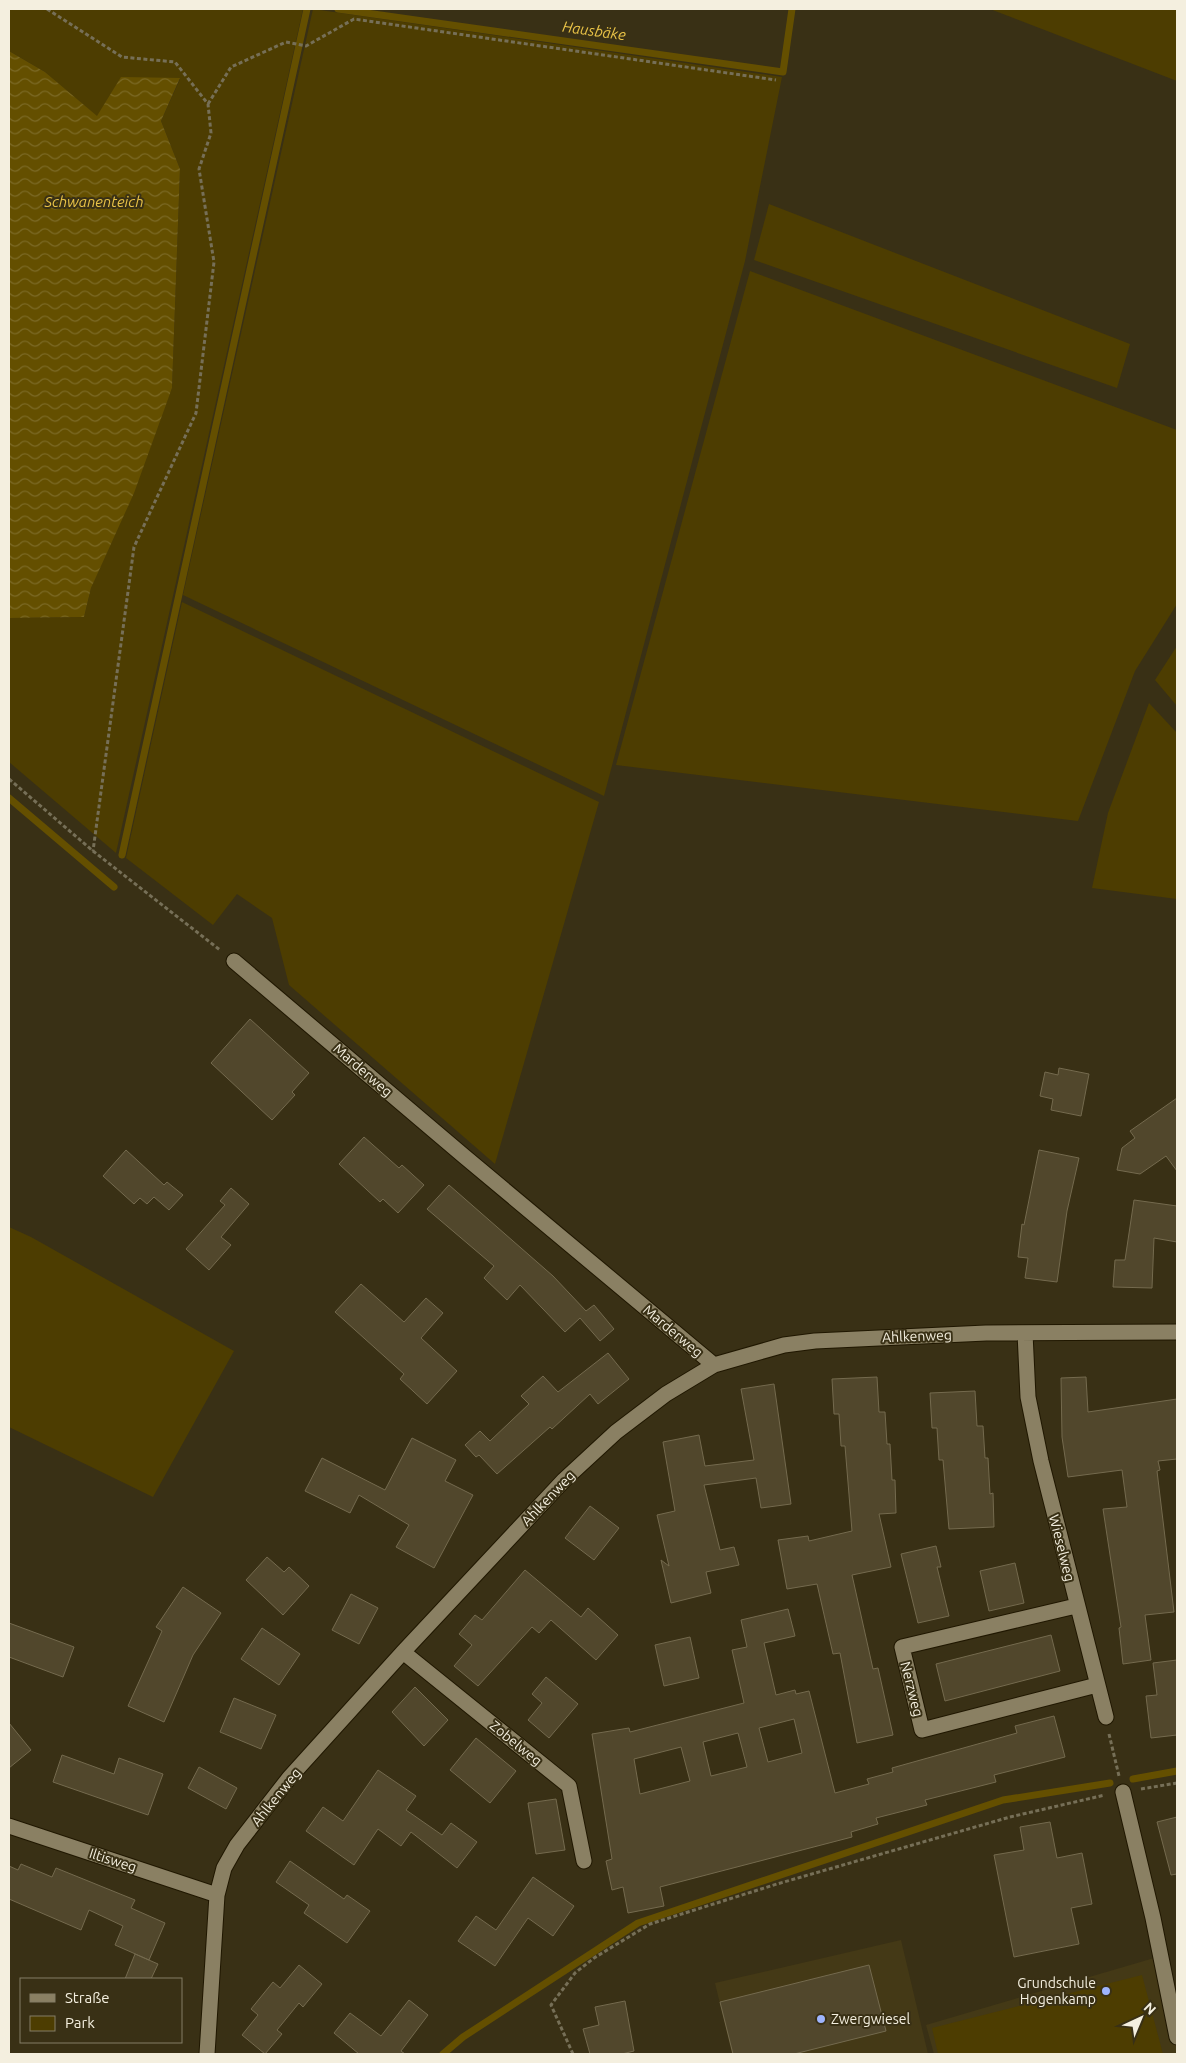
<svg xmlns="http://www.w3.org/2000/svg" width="1186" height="2063" font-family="Ubuntu,sans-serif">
	<defs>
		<pattern id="water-waves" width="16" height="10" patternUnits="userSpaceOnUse" patternTransform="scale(1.25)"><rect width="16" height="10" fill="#644f00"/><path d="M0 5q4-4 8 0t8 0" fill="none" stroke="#7b6925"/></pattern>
	</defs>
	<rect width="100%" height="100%" fill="#393015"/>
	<!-- built -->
	<path fill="#443916" d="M 901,1940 L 928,2054 L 732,2054 L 715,1983 Z
		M 1161,1956 L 1177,2037 L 1177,2054 L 934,2054 L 926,2025 Z"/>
	<!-- green -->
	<path fill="#4d3d01" d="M 9,9 L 303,9 L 116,853 L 9,762 L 9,618 L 84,617 L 91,588 L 172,388 L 180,169 L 161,121 L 180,79 L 97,117 L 45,72 L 9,51 Z
		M 313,9 L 782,77 L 745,261 L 604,796 L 183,595 Z
		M 990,9 L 1177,9 L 1177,81 Z
		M 769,204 L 1130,344 L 1117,388 L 754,260 Z
		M 750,271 L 1177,430 L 1177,604 L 1135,671 L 1078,821 L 616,765 Z
		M 182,602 L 599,802 L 495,1164 L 289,985 L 272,918 L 237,894 L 213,925 L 126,858 Z
		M 1177,646 L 1177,706 L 1155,680 Z
		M 1149,703 L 1177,733 L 1177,899 L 1092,888 L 1108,813 Z
		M 9,1227 L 31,1237 L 234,1351 L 153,1497 L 9,1427 Z
		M 1142,1975 L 1163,2054 L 938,2054 L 932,2028 Z"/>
	<!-- water -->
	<path fill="url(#water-waves)" d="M 9,51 L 45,72 L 97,116 L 121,77 L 180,78 L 161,121 L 180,169 L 172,388 L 134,493 L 91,588 L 84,617 L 9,618 Z"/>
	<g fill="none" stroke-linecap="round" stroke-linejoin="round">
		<!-- stream -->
		<path stroke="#644f00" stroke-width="7" d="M 338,9 L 783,72 L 792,9
			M 9,798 L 114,887
			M 122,855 L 307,9
			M 1133,1779 L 1177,1771
			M 443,2054 L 463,2037 L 638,1923 L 1003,1800 L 1110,1783"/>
	</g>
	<!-- building -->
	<path fill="#51472c" stroke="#746a4e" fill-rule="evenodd" d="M 250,1019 L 309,1073 L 292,1092 L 295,1095 L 272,1120 L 211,1063 Z
		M 1059,1068 L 1089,1074 L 1081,1116 L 1051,1110 L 1053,1099 L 1040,1096 L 1045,1072 L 1058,1075 Z
		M 1177,1098 L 1177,1171 L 1166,1156 L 1140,1174 L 1117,1170 L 1122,1148 L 1135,1138 L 1130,1131 Z
		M 364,1137 L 399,1168 L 402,1165 L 424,1185 L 398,1213 L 383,1199 L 380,1202 L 339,1164 Z
		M 126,1150 L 164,1185 L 167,1182 L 183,1195 L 169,1210 L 154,1197 L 147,1204 L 140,1198 L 134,1204 L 103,1176 Z
		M 1039,1150 L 1079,1158 L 1067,1211 L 1057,1282 L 1025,1278 L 1028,1258 L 1018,1257 L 1022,1224 L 1024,1225 Z
		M 449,1185 L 553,1276 L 586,1311 L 594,1305 L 614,1329 L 600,1341 L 580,1318 L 565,1332 L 520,1285 L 507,1300 L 484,1278 L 494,1266 L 427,1209 Z
		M 231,1188 L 249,1204 L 221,1237 L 231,1245 L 209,1270 L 186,1249 L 225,1205 L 220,1201 Z
		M 1134,1200 L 1177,1206 L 1177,1242 L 1154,1238 L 1152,1288 L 1113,1287 L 1115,1260 L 1125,1260 Z
		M 361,1284 L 404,1322 L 426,1298 L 443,1313 L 421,1338 L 457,1371 L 427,1404 L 400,1379 L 404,1374 L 335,1312 Z
		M 608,1353 L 629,1379 L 598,1404 L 590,1394 L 552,1429 L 550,1427 L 497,1474 L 479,1455 L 476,1457 L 465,1445 L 480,1431 L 490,1441 L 529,1404 L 521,1396 L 543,1376 L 558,1392 Z
		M 877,1377 L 879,1412 L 885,1412 L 887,1444 L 890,1444 L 892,1480 L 895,1480 L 896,1513 L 879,1514 L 891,1567 L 852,1575 L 873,1669 L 878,1668 L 893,1735 L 857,1743 L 840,1653 L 833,1654 L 817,1584 L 787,1589 L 778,1540 L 808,1536 L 809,1541 L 852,1531 L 845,1446 L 841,1446 L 839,1414 L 834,1414 L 832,1379 Z
		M 1086,1377 L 1088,1412 L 1177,1399 L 1177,1459 L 1158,1461 L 1160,1470 L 1157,1471 L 1174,1612 L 1145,1615 L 1151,1660 L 1123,1664 L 1119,1628 L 1121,1627 L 1103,1509 L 1127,1507 L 1122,1470 L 1068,1477 L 1062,1437 L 1061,1378 Z
		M 774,1384 L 791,1504 L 761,1508 L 756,1478 L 704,1485 L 720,1550 L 734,1547 L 739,1565 L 706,1572 L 711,1593 L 671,1603 L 661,1560 L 669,1566 L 657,1515 L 675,1511 L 663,1442 L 699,1435 L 705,1466 L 754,1460 L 741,1389 Z
		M 975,1391 L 977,1426 L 983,1426 L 985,1458 L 988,1458 L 990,1494 L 993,1493 L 994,1527 L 949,1529 L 943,1460 L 939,1460 L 937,1428 L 932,1428 L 930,1393 Z
		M 412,1438 L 456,1460 L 445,1481 L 473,1495 L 434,1568 L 396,1547 L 409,1525 L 359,1495 L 350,1513 L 305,1491 L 322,1458 L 385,1490 Z
		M 590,1506 L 619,1528 L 594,1560 L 565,1538 Z
		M 936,1546 L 941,1567 L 937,1567 L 949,1616 L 918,1623 L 901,1554 Z
		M 267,1557 L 284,1572 L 289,1567 L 309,1586 L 283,1615 L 246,1580 Z
		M 1015,1563 L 1024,1603 L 989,1611 L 980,1571 Z
		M 525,1570 L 581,1617 L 588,1608 L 618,1635 L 596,1660 L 551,1620 L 539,1633 L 532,1627 L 478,1686 L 454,1666 L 472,1645 L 459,1634 L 475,1615 L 482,1620 Z
		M 183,1587 L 221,1613 L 193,1655 L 164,1722 L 128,1706 L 162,1631 L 156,1627 Z
		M 351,1594 L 378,1608 L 359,1644 L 332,1630 Z
		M 788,1609 L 795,1636 L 764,1643 L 776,1695 L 795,1690 L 796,1694 L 809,1691 L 835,1793 L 869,1784 L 867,1779 L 893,1772 L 892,1768 L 1017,1733 L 1015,1726 L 1054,1716 L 1065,1757 L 994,1775 L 996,1782 L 925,1800 L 927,1805 L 876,1818 L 878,1824 L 851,1832 L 852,1837 L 660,1887 L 664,1906 L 628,1913 L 623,1887 L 612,1890 L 606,1861 L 612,1859 L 592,1734 L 629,1728 L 630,1732 L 744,1703 L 732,1650 L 747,1647 L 741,1620 ZM 794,1719 L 802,1753 L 768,1762 L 759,1728 ZM 738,1733 L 747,1767 L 711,1776 L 703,1742 ZM 681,1747 L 690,1781 L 640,1794 L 634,1759 Z
		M 9,1623 L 74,1647 L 63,1677 L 9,1657 Z
		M 262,1628 L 300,1654 L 279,1685 L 241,1659 Z
		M 1051,1635 L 1060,1671 L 945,1701 L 936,1664 Z
		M 690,1637 L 699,1678 L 664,1686 L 655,1645 Z
		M 1177,1660 L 1177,1735 L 1151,1738 L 1146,1696 L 1157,1695 L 1153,1663 Z
		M 546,1677 L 578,1704 L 549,1738 L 528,1720 L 542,1703 L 532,1694 Z
		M 415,1687 L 448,1720 L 424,1746 L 392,1712 Z
		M 234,1698 L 276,1715 L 261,1749 L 220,1732 Z
		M 9,1723 L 31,1750 L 9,1768 Z
		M 476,1738 L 516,1771 L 490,1803 L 450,1770 Z
		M 62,1755 L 114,1774 L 119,1758 L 163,1774 L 148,1815 L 53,1782 Z
		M 199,1767 L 237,1788 L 226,1809 L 188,1788 Z
		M 378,1770 L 416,1796 L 406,1810 L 442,1835 L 451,1823 L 477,1842 L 457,1868 L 411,1832 L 401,1846 L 378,1829 L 354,1865 L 306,1831 L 323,1807 L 343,1821 Z
		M 556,1799 L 565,1850 L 536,1854 L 528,1803 Z
		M 1177,1817 L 1177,1874 L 1171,1875 L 1157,1822 Z
		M 1050,1822 L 1057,1858 L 1082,1853 L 1092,1904 L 1071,1908 L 1079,1944 L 1014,1957 L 994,1855 L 1024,1850 L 1020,1827 Z
		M 290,1861 L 344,1899 L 347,1895 L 370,1911 L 347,1943 L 304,1913 L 309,1905 L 276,1882 Z
		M 21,1864 L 52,1877 L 56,1868 L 135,1900 L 131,1908 L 165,1923 L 149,1960 L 115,1945 L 123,1926 L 89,1910 L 81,1930 L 9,1899 L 9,1866 L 18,1870 Z
		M 533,1877 L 574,1906 L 553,1936 L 528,1918 L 495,1966 L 458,1941 L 476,1916 L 496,1930 Z
		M 135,1954 L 158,1964 L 151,1979 L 125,1979 Z
		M 299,1965 L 322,1984 L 303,2007 L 299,2003 L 277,2030 L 282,2034 L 265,2054 L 242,2035 L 258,2015 L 251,2009 L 273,1982 L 280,1988 Z
		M 869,1965 L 886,2031 L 794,2054 L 733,2054 L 720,2002 Z
		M 409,2000 L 428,2015 L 401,2051 L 405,2054 L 359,2054 L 334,2033 L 350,2013 L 381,2036 Z
		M 625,2001 L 634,2051 L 622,2054 L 590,2054 L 583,2029 L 599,2025 L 595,2007 Z"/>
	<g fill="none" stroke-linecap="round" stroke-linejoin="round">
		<!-- minor casing -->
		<g stroke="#201700" stroke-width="17">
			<path id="minor" d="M 234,961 L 465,1157 L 714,1365
				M 1025,1333 L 1028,1397 L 1041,1461 L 1106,1717
				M 1076,1606 L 902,1647 L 922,1730 L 1097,1685
				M 403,1652 L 569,1786 L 584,1861
				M 1123,1792 L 1153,1918 L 1177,2037
				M 9,1826 L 217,1895
				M 207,2054 L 217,1895 L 224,1868 L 237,1845 L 289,1778 L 403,1652 L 564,1480 L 616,1432 L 666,1394 L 714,1365 L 784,1345 L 815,1341 L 986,1333 L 1177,1332"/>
		</g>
		<!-- path -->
		<path stroke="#766f57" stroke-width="3" stroke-dasharray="4 2.5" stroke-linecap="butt" d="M 47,9 L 122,57 L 175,62 L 208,104 L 211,133 L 199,169 L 214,262 L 196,413 L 134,547 L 93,851
			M 208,104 L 231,67 L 286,42 L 306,46 L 354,19 L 776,80
			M 9,779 L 93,851 L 220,950
			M 1109,1734 L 1119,1776
			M 1141,1789 L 1177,1783
			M 573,2054 L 551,2005 L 575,1973 L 594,1958 L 650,1924 L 777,1884 L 1010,1817 L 1105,1795"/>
		<!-- minor -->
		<use href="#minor" stroke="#8a8063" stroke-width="15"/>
	</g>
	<!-- markers -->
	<g fill="#9eb4fd" stroke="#393015" stroke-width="2">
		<circle cx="1106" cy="1991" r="5"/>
		<circle cx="821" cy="2019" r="5"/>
	</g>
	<g text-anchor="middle" stroke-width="4" stroke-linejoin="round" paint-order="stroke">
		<!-- street labels -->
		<g font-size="14" fill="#f4efdf" stroke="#393015">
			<text transform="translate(363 1070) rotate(41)" y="5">Marderweg</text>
			<text transform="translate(673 1331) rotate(40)" y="5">Marderweg</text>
			<text transform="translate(917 1336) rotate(-2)" y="5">Ahlkenweg</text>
			<text transform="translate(548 1498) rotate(-46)" y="5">Ahlkenweg</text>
			<text transform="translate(1062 1548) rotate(76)" y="5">Wieselweg</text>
			<text transform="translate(912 1689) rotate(76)" y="5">Nerzweg</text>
			<text transform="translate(516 1743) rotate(39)" y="5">Zobelweg</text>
			<text transform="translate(276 1797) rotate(-51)" y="5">Ahlkenweg</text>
			<text transform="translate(113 1860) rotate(18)" y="5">Iltisweg</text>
		</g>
		<!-- poi labels -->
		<g font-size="14" fill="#f4efdf" stroke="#393015" text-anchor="end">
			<text x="1096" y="1988">Grundschule<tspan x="1096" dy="16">Hogenkamp</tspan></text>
			<text x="831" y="2024" text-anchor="start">Zwergwiesel</text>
		</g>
		<!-- water labels -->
		<g font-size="15" font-style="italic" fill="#e8c247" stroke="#393015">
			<text transform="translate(594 31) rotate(8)" y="5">Hausbäke</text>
			<text x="94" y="207">Schwanenteich</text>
		</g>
	</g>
	<!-- border -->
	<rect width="1186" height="2063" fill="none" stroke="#f4efdf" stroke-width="20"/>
	<!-- legend -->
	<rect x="20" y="1978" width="162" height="65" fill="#393015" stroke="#847c66"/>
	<rect x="30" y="1994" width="25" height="8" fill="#8a8063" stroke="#847c66"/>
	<text x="65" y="2003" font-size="15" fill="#f4efdf">Straße</text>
	<rect x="30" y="2016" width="25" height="15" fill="#4d3d01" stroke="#847c66"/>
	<text x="65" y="2028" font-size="15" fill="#f4efdf">Park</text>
	<!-- north arrow -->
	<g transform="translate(1141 2018) rotate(44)" stroke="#393015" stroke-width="4" paint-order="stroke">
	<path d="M0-4L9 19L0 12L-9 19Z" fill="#f4efdf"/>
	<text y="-8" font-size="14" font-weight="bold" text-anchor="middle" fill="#f4efdf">N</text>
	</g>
</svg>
